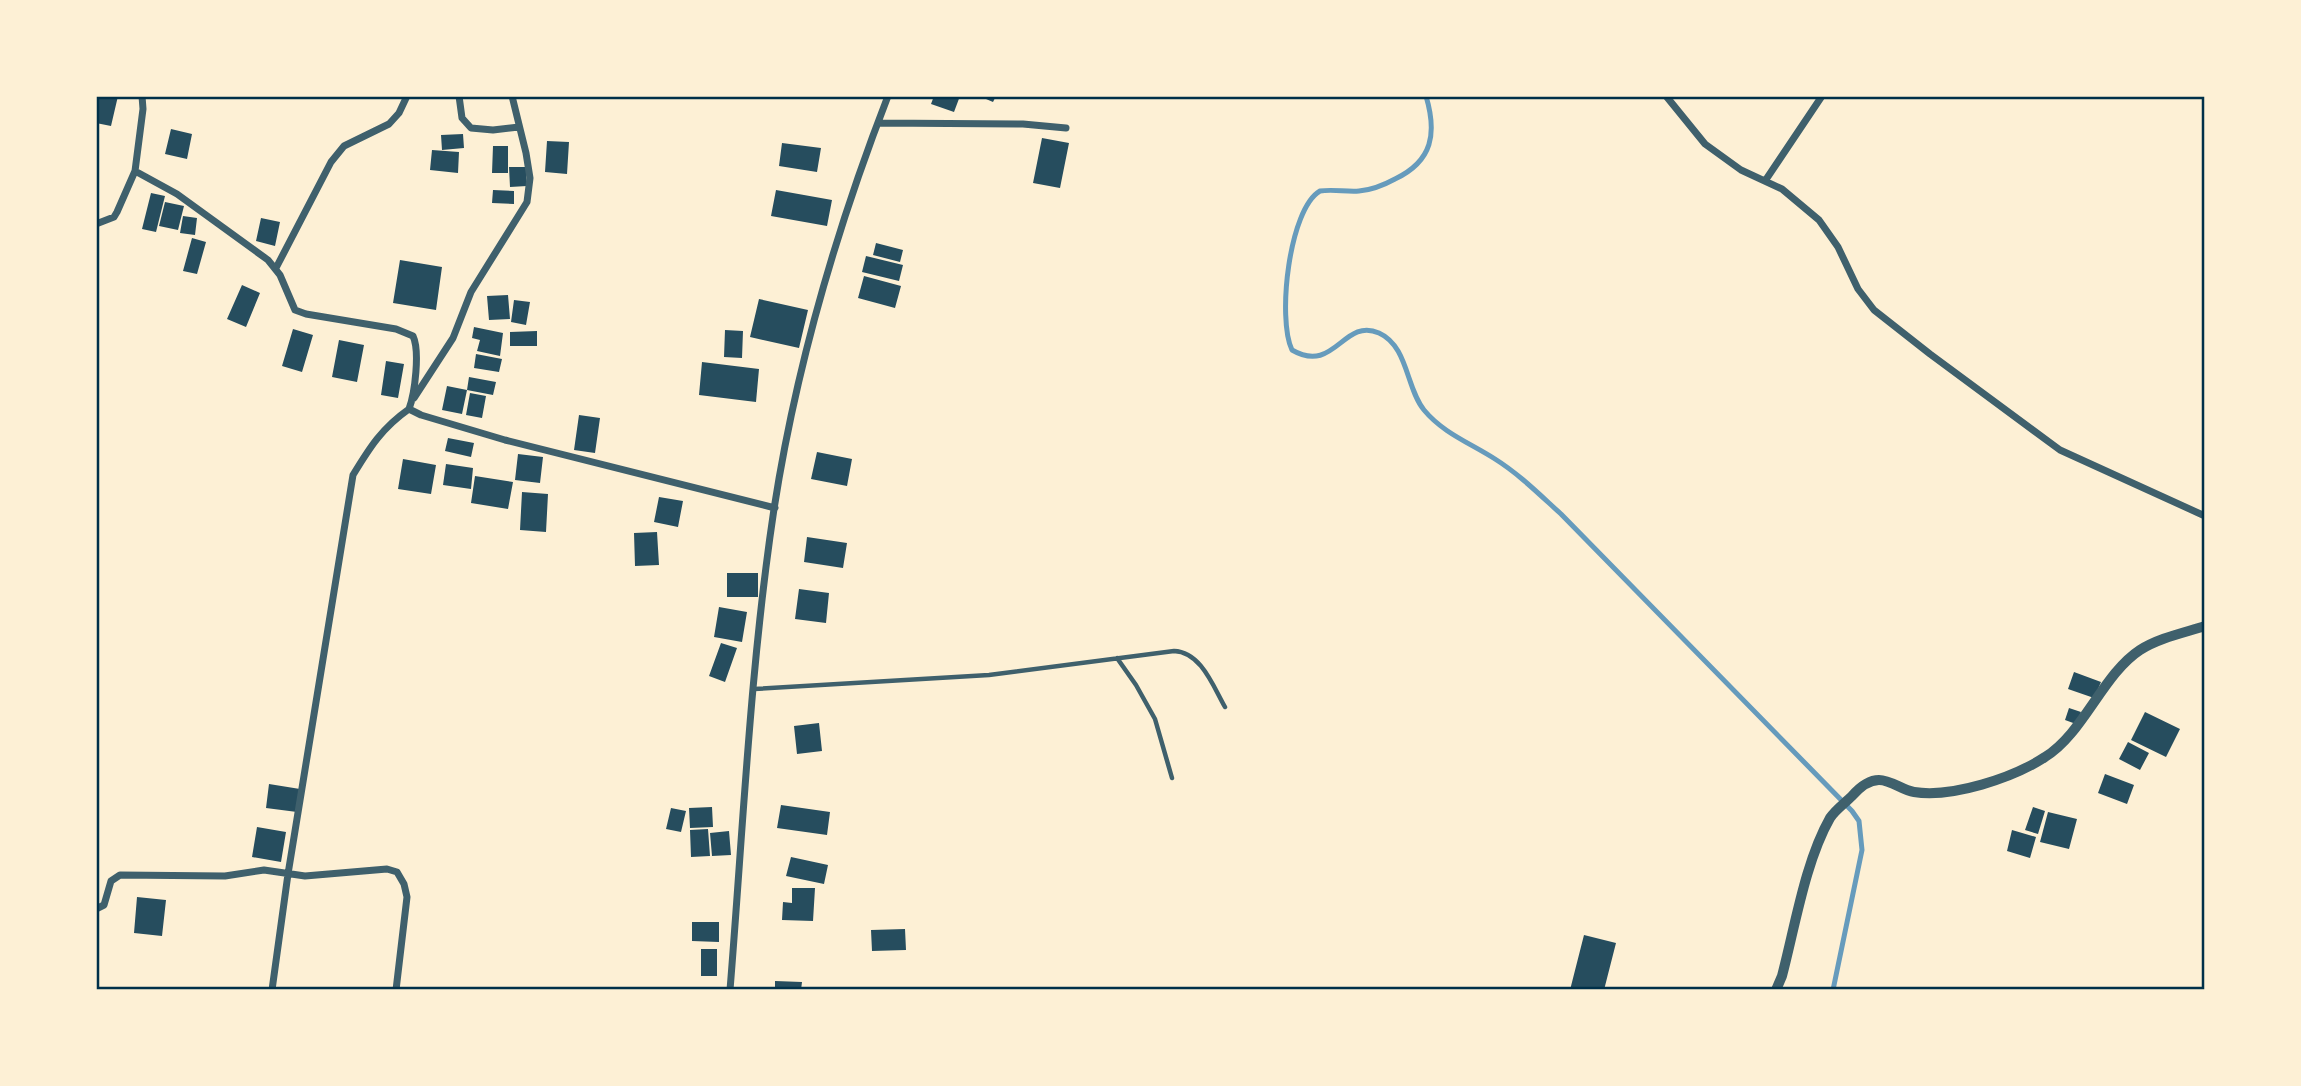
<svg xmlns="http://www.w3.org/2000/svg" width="2301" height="1086" font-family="Merriweather,serif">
	<rect width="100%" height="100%" fill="#fdf0d5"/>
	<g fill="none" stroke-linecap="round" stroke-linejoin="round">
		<!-- stream -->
		<path stroke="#669bbc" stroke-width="5" d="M 1426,96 C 1437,133 1433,161 1395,179 C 1384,185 1372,190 1359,191 C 1346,192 1333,189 1320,191 C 1289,209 1277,319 1292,350 C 1335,375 1343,317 1379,333 C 1408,346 1406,388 1424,410 C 1443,433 1470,443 1495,459 C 1519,474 1540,495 1561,514 L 1852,811 L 1859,821 L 1862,850 L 1833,990"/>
	</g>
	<!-- building -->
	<path fill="#264d5e" d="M 97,96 L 118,96 L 111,126 L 96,123 Z
		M 934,96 L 960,96 L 954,112 L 931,104 Z
		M 979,96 L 996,96 L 993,102 Z
		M 171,129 L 192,134 L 187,159 L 165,154 Z
		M 463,134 L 464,148 L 442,150 L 441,135 Z
		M 1042,138 L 1069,143 L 1060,188 L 1033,183 Z
		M 547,141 L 569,142 L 567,174 L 545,172 Z
		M 782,143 L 821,148 L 817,172 L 779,166 Z
		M 493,146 L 508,146 L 508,173 L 492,173 Z
		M 432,150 L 459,152 L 458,173 L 430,170 Z
		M 509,167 L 526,167 L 527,186 L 510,187 Z
		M 493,190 L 514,191 L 514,204 L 492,203 Z
		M 776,190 L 832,200 L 827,226 L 771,216 Z
		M 151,193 L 165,196 L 156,232 L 142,229 Z
		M 165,202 L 184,206 L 178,230 L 159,226 Z
		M 183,216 L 197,218 L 195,235 L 180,233 Z
		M 261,218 L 280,222 L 275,246 L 256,241 Z
		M 192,238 L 206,242 L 197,274 L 183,271 Z
		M 876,243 L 903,250 L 900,262 L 873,255 Z
		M 866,256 L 903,265 L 899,281 L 862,272 Z
		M 400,260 L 442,267 L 436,310 L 393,303 Z
		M 864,276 L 901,286 L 895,308 L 858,298 Z
		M 242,285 L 260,293 L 246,327 L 227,319 Z
		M 508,295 L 510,319 L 489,320 L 487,296 Z
		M 759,299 L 808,310 L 799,348 L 750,337 Z
		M 514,300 L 530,302 L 526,325 L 511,322 Z
		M 474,327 L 503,333 L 500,356 L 477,351 L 480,340 L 472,338 Z
		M 293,329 L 313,335 L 302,372 L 282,366 Z
		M 725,330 L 743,331 L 742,358 L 724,357 Z
		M 537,331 L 537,346 L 510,346 L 510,332 Z
		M 339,340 L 364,345 L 357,382 L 332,377 Z
		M 476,354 L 502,359 L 499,372 L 474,368 Z
		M 386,361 L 404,364 L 398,398 L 381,395 Z
		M 702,362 L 759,369 L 756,402 L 699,395 Z
		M 469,377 L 496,382 L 493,395 L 467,390 Z
		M 447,386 L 467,390 L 462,414 L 442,410 Z
		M 470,393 L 486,396 L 482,418 L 466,415 Z
		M 579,415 L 600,418 L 595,453 L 574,450 Z
		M 448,438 L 474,443 L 471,457 L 445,451 Z
		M 817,452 L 852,459 L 847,486 L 811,479 Z
		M 518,454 L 543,457 L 540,483 L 515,480 Z
		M 403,459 L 436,465 L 431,494 L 398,489 Z
		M 446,464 L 473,468 L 471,489 L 443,485 Z
		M 475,476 L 513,482 L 508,509 L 471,503 Z
		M 522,492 L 548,494 L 546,532 L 520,530 Z
		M 659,497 L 683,501 L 678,527 L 654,522 Z
		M 657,532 L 659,565 L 635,566 L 634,533 Z
		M 807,537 L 847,543 L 843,568 L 804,562 Z
		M 727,573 L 758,573 L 758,597 L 727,597 Z
		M 799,589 L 829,593 L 826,623 L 795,619 Z
		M 719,607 L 747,612 L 742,642 L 714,637 Z
		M 721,643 L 737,648 L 725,682 L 709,676 Z
		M 2074,672 L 2101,682 L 2094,698 L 2068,689 Z
		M 2069,708 L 2081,712 L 2076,724 L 2065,720 Z
		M 2145,712 L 2180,729 L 2166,757 L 2131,740 Z
		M 819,723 L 822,751 L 797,754 L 794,726 Z
		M 2128,742 L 2149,753 L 2140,770 L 2119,759 Z
		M 2105,774 L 2134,785 L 2127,804 L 2098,793 Z
		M 269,784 L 300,789 L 297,812 L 266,808 Z
		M 781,805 L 830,812 L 827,835 L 777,828 Z
		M 712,807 L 713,827 L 690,828 L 689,808 Z
		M 2033,807 L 2045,811 L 2038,834 L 2025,830 Z
		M 671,808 L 686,811 L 681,832 L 666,829 Z
		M 2048,812 L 2077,819 L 2069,849 L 2040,842 Z
		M 257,827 L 286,832 L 281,862 L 252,857 Z
		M 708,829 L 710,856 L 691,857 L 690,830 Z
		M 2012,830 L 2036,837 L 2030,858 L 2007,851 Z
		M 729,831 L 731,855 L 712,856 L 710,833 Z
		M 791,857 L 828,865 L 824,884 L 786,876 Z
		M 792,888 L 815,888 L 813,921 L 782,920 L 783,902 L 792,903 Z
		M 137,897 L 166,900 L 162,936 L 134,933 Z
		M 692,922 L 719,922 L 719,942 L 692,941 Z
		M 905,929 L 906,950 L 872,951 L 871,930 Z
		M 1584,935 L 1616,943 L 1604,990 L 1570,990 Z
		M 701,949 L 717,949 L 717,976 L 701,976 Z
		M 775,981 L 802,982 L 801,990 L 775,990 Z"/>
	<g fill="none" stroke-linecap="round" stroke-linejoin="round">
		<!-- service -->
		<path stroke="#3f606c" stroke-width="4.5" d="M 1117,658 L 1136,685 L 1155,719 L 1172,778
			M 754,689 L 989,675 L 1174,651 C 1201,652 1213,686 1225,707"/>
		<!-- minor -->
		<path stroke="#3f606c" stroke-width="7" d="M 459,96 L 462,118 L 471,128 L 493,130 L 519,127
			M 1666,96 L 1705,144 L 1741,170 L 1782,189 L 1819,220 L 1838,247 L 1858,289 L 1874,310 L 1930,354 L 2060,450 L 2205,516
			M 878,123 L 1023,124 L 1066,128
			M 135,171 L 143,109 L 142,96
			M 1765,181 L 1822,96
			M 96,224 L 114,217 L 117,212 L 135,171 L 177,194 L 268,260 L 280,275 L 295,310 L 306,314 L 396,329 L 413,336 C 420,351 415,393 409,409 L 421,415 L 505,440 L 775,508
			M 276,268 L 331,162 L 344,146 L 389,124 L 399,113 L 407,96
			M 414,398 L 453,338 L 471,292 L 527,202 L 530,178 L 526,153 L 512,96
			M 96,909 L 104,905 L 111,881 L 120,875 L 225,876 L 264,870 L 305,876 L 387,869 L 397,872 L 404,884 L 407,897 L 396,990
			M 272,990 L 288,874 L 353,475 C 370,447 382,428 409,409
			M 730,990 C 743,830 750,668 774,509 C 796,367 836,230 888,96"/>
		<!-- tertiary -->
		<path stroke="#3f606c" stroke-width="10" d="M 1776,990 L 1782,976 C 1795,927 1805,862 1830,818 C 1835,810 1845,803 1852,796 C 1859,788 1868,780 1879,780 C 1891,780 1902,790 1914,792 C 1952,798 2013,778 2045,757 C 2083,734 2103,674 2140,650 C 2159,638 2183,633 2205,626"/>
	</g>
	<!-- border -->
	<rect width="2301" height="1086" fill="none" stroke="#fdf0d5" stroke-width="196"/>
	<rect x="98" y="98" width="2105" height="890" fill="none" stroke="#003049" stroke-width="2.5"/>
</svg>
